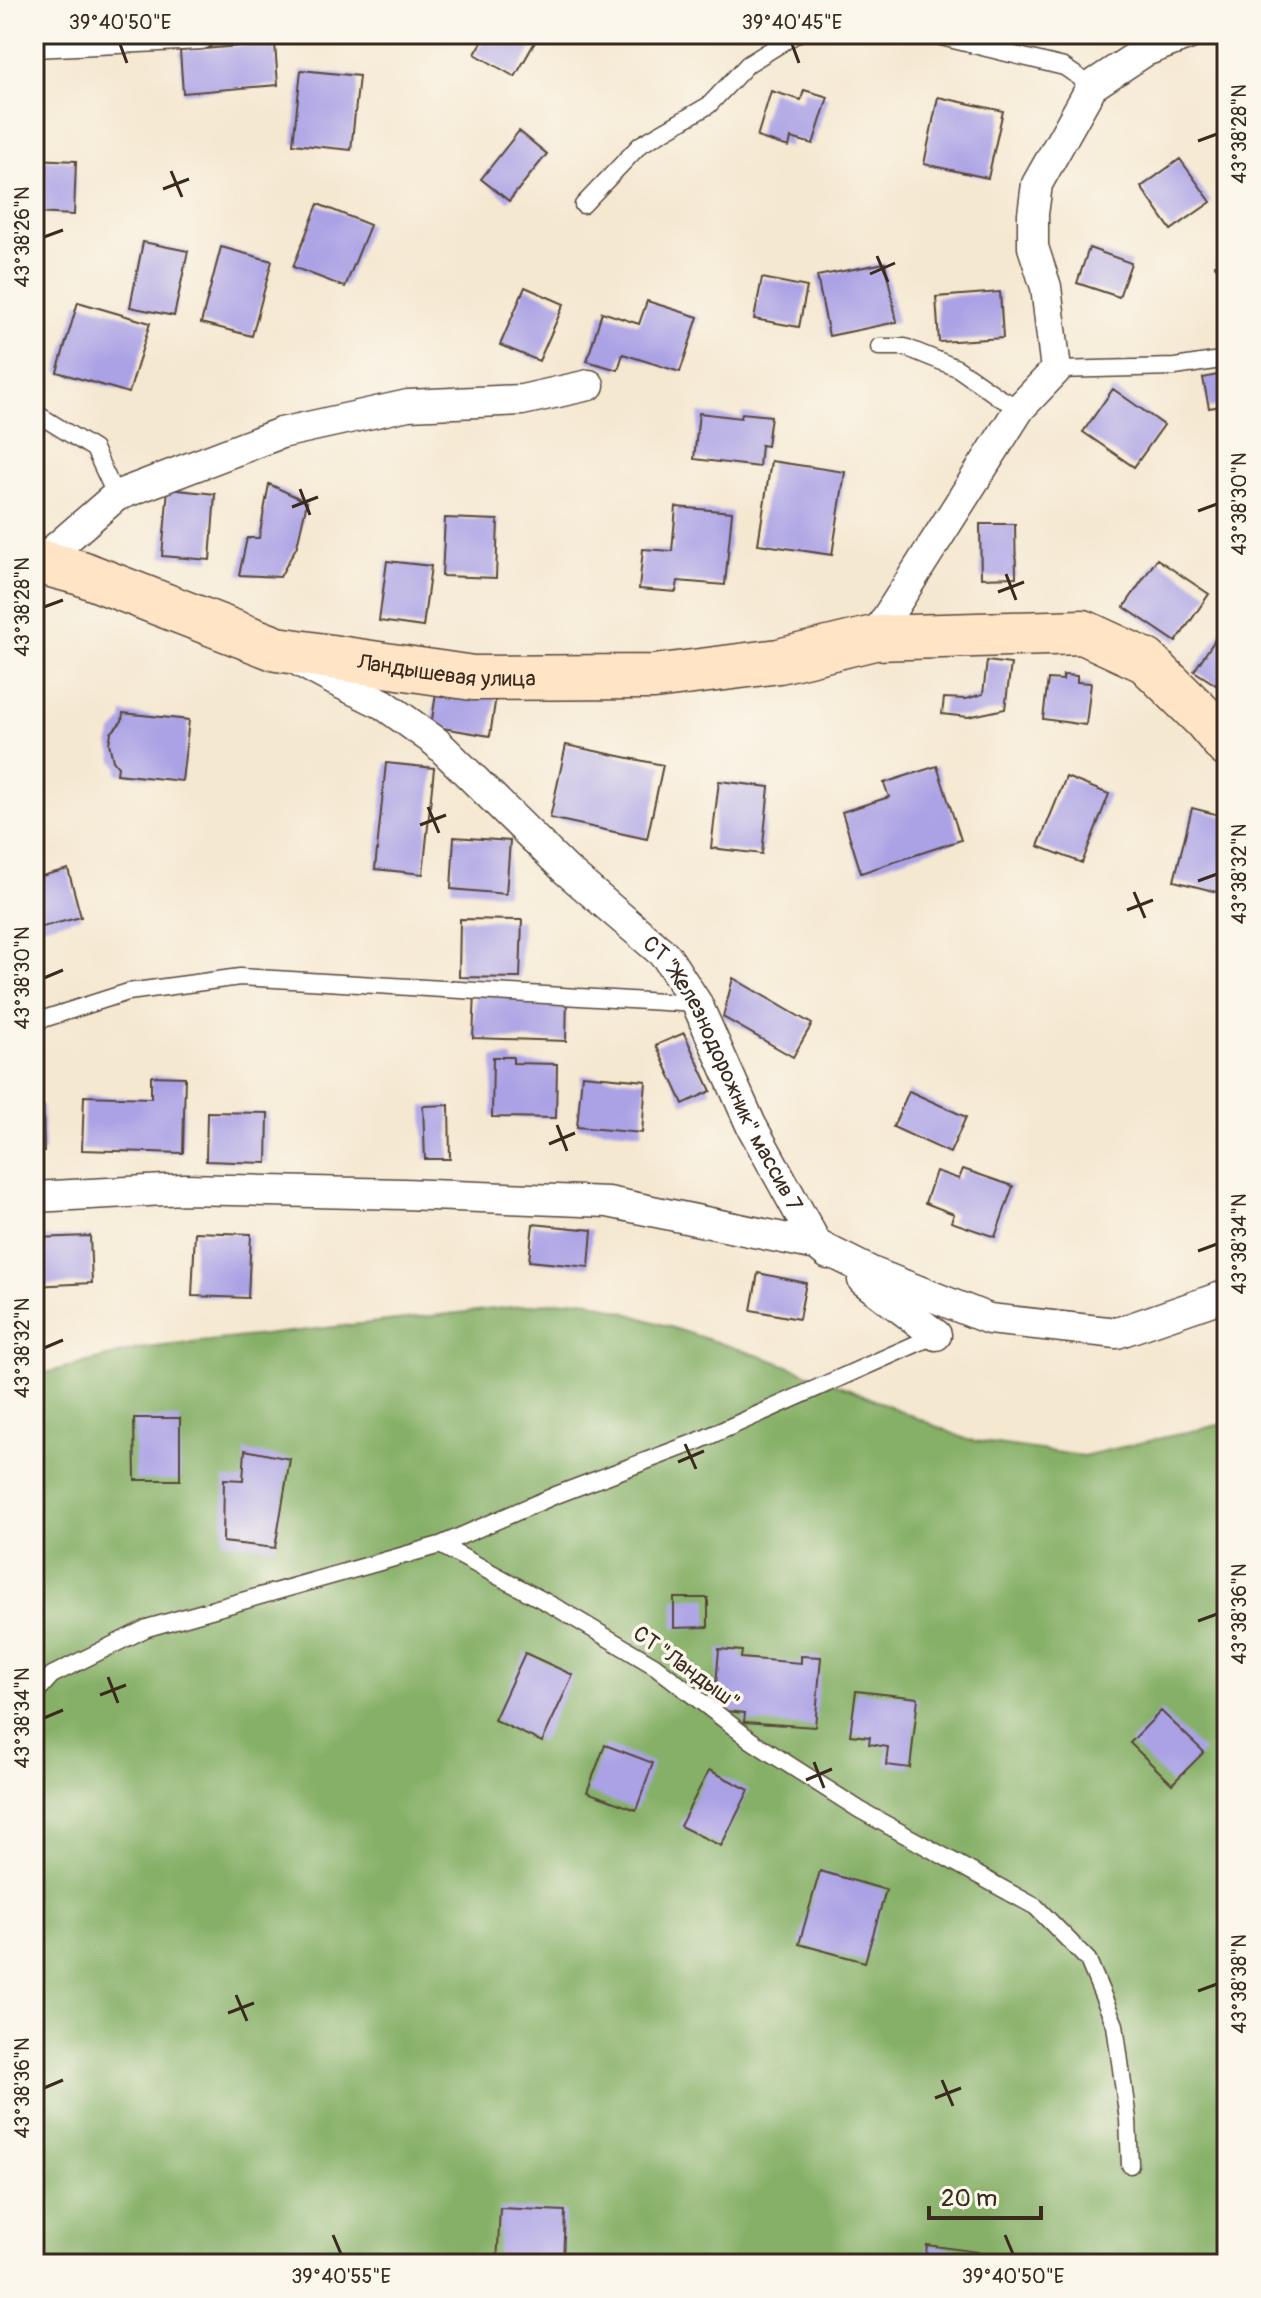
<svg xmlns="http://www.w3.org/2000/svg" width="1261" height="2298" font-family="Pangolin,sans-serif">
	<rect width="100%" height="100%" fill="#fbf7ec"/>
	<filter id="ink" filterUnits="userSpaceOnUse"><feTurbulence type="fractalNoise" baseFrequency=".0125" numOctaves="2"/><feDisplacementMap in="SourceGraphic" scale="16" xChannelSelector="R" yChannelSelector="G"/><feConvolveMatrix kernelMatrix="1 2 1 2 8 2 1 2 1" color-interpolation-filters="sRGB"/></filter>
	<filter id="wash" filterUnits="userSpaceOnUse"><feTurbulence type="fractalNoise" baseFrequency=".006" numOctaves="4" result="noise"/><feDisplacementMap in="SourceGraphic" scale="32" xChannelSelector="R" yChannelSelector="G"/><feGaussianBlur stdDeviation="1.8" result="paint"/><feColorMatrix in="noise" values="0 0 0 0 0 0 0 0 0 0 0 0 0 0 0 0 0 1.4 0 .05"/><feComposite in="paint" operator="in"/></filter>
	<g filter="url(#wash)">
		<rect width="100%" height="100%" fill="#f5e8d1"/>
		<!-- forest -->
		<path fill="#86b067" stroke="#606d42" stroke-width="2" d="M 583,1299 L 766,1358 L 847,1388 L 968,1440 L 1083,1456 L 1227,1423 L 1227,2264 L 34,2264 L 34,1376 L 138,1349 Z"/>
		<g id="blocks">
			<!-- building -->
			<path fill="#aba2e5" d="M 487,34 L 522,34 L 535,42 L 515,77 L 475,54 Z
				M 1056,34 L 1090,34 L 1089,43 L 1055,40 Z
				M 275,43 L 278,85 L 183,93 L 180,51 Z
				M 301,70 L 359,76 L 351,150 L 293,144 Z
				M 804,90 L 828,97 L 813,144 L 791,138 L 789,147 L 757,137 L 771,91 L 801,100 Z
				M 938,97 L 1003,111 L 988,178 L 924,164 Z
				M 519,131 L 547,154 L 509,201 L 481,179 Z
				M 34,159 L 76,161 L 74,215 L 34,213 Z
				M 1180,159 L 1211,202 L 1171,230 L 1141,187 Z
				M 318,204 L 370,225 L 345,287 L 293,267 Z
				M 143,242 L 188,251 L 174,316 L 130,307 Z
				M 221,247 L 272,261 L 252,336 L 201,323 Z
				M 1089,248 L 1131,263 L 1119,297 L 1077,283 Z
				M 1227,258 L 1227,286 L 1215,265 Z
				M 885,263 L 897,322 L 829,336 L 817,276 Z
				M 762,278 L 807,287 L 799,327 L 754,319 Z
				M 525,287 L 564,304 L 539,361 L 500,345 Z
				M 1000,292 L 1003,338 L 939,342 L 936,297 Z
				M 647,301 L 698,317 L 680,372 L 623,354 L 618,370 L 587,361 L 602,312 L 639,324 Z
				M 78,302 L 150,323 L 129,393 L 57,372 Z
				M 1227,373 L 1227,405 L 1209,408 L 1203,378 Z
				M 1113,389 L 1164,425 L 1134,467 L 1083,432 Z
				M 699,413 L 741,418 L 742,413 L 771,416 L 767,446 L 761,445 L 759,467 L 694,459 Z
				M 771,461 L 845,472 L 832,555 L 758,544 Z
				M 269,484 L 307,502 L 297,546 L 280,577 L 239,575 L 247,538 L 259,538 Z
				M 168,489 L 215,494 L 210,560 L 162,556 Z
				M 676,507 L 732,512 L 725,585 L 678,581 L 676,592 L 639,589 L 643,549 L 672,551 Z
				M 445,518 L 498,520 L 496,578 L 442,576 Z
				M 980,524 L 1015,524 L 1016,577 L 981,578 Z
				M 1157,559 L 1209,594 L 1176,642 L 1124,607 Z
				M 387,561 L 431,566 L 423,627 L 379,621 Z
				M 1225,625 L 1227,626 L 1227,692 L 1194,671 Z
				M 987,661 L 1011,664 L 1005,709 L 968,717 L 942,714 L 944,698 L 966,699 L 983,694 Z
				M 1063,675 L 1077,676 L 1077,682 L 1091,683 L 1086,725 L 1043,719 L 1048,679 L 1063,680 Z
				M 437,687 L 496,696 L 490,736 L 431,726 Z
				M 123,713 L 189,720 L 182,781 L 117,774 L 118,767 L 113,761 L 109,743 L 111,733 L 122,721 Z
				M 566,745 L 663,765 L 647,839 L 550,818 Z
				M 386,763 L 434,768 L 423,874 L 375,869 Z
				M 937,766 L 961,840 L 861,873 L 842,812 L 889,797 L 884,783 Z
				M 1066,777 L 1109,794 L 1082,863 L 1038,846 Z
				M 719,781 L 769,787 L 762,854 L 711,848 Z
				M 1192,808 L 1227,817 L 1227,884 L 1225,894 L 1174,881 Z
				M 454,837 L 510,841 L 506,894 L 451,889 Z
				M 68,869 L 81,917 L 34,929 L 34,878 Z
				M 460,919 L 522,920 L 520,978 L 459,977 Z
				M 733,978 L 812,1024 L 793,1057 L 723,1017 Z
				M 475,992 L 567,995 L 566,1041 L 473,1038 Z
				M 684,1033 L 711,1091 L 683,1104 L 656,1045 Z
				M 493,1057 L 513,1057 L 513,1063 L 557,1064 L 556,1118 L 492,1117 Z
				M 582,1075 L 646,1081 L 642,1133 L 577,1127 Z
				M 151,1076 L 185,1077 L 183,1153 L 82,1150 L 84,1096 L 151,1098 Z
				M 909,1091 L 966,1117 L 950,1153 L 893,1127 Z
				M 34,1105 L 43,1105 L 44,1152 L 34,1152 Z
				M 449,1105 L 450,1159 L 425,1159 L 423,1106 Z
				M 207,1112 L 268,1113 L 267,1163 L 206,1161 Z
				M 963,1169 L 1013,1186 L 995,1237 L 951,1222 L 954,1214 L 925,1203 L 936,1171 L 959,1179 Z
				M 533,1224 L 592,1230 L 589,1267 L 529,1261 Z
				M 195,1232 L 251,1234 L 248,1298 L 192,1296 Z
				M 90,1236 L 92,1283 L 34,1286 L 34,1238 Z
				M 758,1273 L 806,1283 L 799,1319 L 751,1310 Z
				M 134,1418 L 180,1418 L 180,1480 L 135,1480 Z
				M 245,1450 L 290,1459 L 275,1548 L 223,1542 L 224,1479 L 243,1480 Z
				M 674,1598 L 708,1598 L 708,1627 L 674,1628 Z
				M 719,1649 L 742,1651 L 741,1658 L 801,1663 L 801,1656 L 821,1657 L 815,1727 L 744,1722 L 745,1713 L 714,1710 Z
				M 525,1653 L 573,1675 L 542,1742 L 494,1720 Z
				M 856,1691 L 918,1698 L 910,1768 L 886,1765 L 888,1747 L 869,1744 L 870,1737 L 850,1735 Z
				M 1161,1711 L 1204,1752 L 1172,1784 L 1130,1743 Z
				M 605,1745 L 653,1763 L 636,1810 L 587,1792 Z
				M 709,1770 L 749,1790 L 721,1846 L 680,1826 Z
				M 820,1871 L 886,1890 L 865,1962 L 799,1944 Z
				M 500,2208 L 565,2211 L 563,2264 L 497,2264 Z
				M 927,2245 L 978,2252 L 976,2264 L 925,2264 Z"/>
		</g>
	</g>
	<g filter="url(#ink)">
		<use href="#blocks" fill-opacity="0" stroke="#574639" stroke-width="2"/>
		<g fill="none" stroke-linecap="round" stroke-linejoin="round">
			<!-- lane casing -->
			<g stroke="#574639" stroke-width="19">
				<path id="lane" d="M 929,34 L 1064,67 L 1092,86
					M 583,205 L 640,145 L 709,105 L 748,64 L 797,34
					M 879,347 L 905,347 L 957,368 L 1000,398 L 1020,408
					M 1056,370 L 1175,367 L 1227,359
					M 34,412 L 94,449 L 116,496
					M 34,1022 L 128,992 L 240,977 L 697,1004
					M 440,1545 L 559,1609 L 655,1666 L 752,1741 L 860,1810 L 1036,1907 L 1088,1960 L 1115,2025 L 1128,2120 L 1130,2165
					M 34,1695 L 52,1675 L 147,1628 L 440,1545 L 556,1495 L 696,1442 L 936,1335"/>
			</g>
			<!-- street casing -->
			<g stroke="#574639" stroke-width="33">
				<g id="street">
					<path d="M 34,42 L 201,34"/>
					<path d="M 40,562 L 116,496 L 281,433 L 408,405 L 522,400 L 589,385"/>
					<path d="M 874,638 L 1020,408 L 1056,370 L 1046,287 L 1033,247 L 1033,214 L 1037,184 L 1092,86 L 1145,51 L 1190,34"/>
					<path id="s1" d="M 299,661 L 336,681 L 383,704 L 436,742 L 567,871 L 666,956 L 697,1004 L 751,1125 L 817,1245 L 871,1272 L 989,1319 L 1117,1333 L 1227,1295"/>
					<path d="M 34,1197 L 184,1189 L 404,1194 L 608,1202 L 817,1245 L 828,1254"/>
					<path d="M 863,1280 L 936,1335"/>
				</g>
			</g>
			<!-- secondary casing -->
			<g stroke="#574639" stroke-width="47">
				<g id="secondary">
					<path id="s2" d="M 34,562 L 40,562 L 81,573 L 277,649 L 473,678 L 654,677 L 779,661 L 874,638 L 1083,632 L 1146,661 L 1205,719 L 1227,745"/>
				</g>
			</g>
			<!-- lane -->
			<use href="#lane" stroke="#fff" stroke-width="16"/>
			<!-- street -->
			<use href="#street" stroke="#fff" stroke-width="30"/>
			<!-- secondary -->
			<use href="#secondary" stroke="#ffe4c6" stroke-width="44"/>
		</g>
	</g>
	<!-- ticks -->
	<path fill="none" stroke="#3b2a1e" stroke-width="3" d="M 120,44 L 127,63M 792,44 L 799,63M 1198,141 L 1217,134M 171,171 L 182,197M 163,189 L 189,179M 44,237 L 63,230M 877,256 L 888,282M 870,274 L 895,263M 300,489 L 310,515M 292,507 L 318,497M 1198,511 L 1217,504M 1006,574 L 1016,600M 998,592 L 1024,582M 44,607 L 63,600M 428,807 L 439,833M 420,825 L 446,815M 1198,881 L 1217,874M 1134,892 L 1145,918M 1127,910 L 1153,900M 44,978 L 63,970M 557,1125 L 567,1151M 549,1144 L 575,1133M 1198,1251 L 1217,1244M 44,1348 L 63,1340M 685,1444 L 696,1469M 678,1462 L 704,1451M 1198,1621 L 1217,1614M 108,1677 L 118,1703M 100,1695 L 126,1685M 44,1718 L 63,1710M 814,1762 L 824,1788M 806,1780 L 832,1769M 1198,1991 L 1217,1984M 236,1995 L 247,2021M 228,2013 L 254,2003M 942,2080 L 953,2106M 44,2088 L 63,2080M 935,2098 L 961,2088M 333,2235 L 341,2254M 1005,2235 L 1013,2254"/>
	<g text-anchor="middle" stroke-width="7" stroke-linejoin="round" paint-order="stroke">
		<!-- street labels -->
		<g font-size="22" fill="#3b2a1e" stroke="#fbf7ec">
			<text dy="8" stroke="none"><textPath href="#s2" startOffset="430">Ландышевая улица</textPath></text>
			<text dy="8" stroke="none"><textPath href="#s1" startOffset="604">СТ "Железнодорожник" массив 7</textPath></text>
			<text transform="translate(687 1667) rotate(36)" y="8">СТ "Ландыш"</text>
		</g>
	</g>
	<!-- margin -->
	<rect width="1261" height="2298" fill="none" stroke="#fbf7ec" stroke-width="88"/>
	<!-- scale -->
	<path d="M929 2206v12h112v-12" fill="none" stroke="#3b2a1e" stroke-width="4"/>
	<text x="941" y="2206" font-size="24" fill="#3b2a1e" stroke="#fbf7ec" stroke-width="6" paint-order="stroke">20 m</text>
	<rect x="44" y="44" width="1173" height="2210" fill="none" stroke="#3b2a1e" stroke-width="3"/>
	<g font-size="20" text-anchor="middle" fill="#3b2a1e">
		<text x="120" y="29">39°40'50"E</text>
		<text x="792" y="29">39°40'45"E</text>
		<text transform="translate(1239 134) rotate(-90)" y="7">43°38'28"N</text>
		<text transform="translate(22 237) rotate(-90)" y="7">43°38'26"N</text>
		<text transform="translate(1239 504) rotate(-90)" y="7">43°38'30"N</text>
		<text transform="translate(22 607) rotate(-90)" y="7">43°38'28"N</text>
		<text transform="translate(1239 874) rotate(-90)" y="7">43°38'32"N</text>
		<text transform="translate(22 978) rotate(-90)" y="7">43°38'30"N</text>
		<text transform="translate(1239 1244) rotate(-90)" y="7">43°38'34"N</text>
		<text transform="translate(22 1348) rotate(-90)" y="7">43°38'32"N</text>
		<text transform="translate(1239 1614) rotate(-90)" y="7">43°38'36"N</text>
		<text transform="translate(22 1718) rotate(-90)" y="7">43°38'34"N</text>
		<text transform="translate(1239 1984) rotate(-90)" y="7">43°38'38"N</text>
		<text transform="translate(22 2088) rotate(-90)" y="7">43°38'36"N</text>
		<text x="341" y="2283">39°40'55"E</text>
		<text x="1013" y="2283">39°40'50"E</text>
	</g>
</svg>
